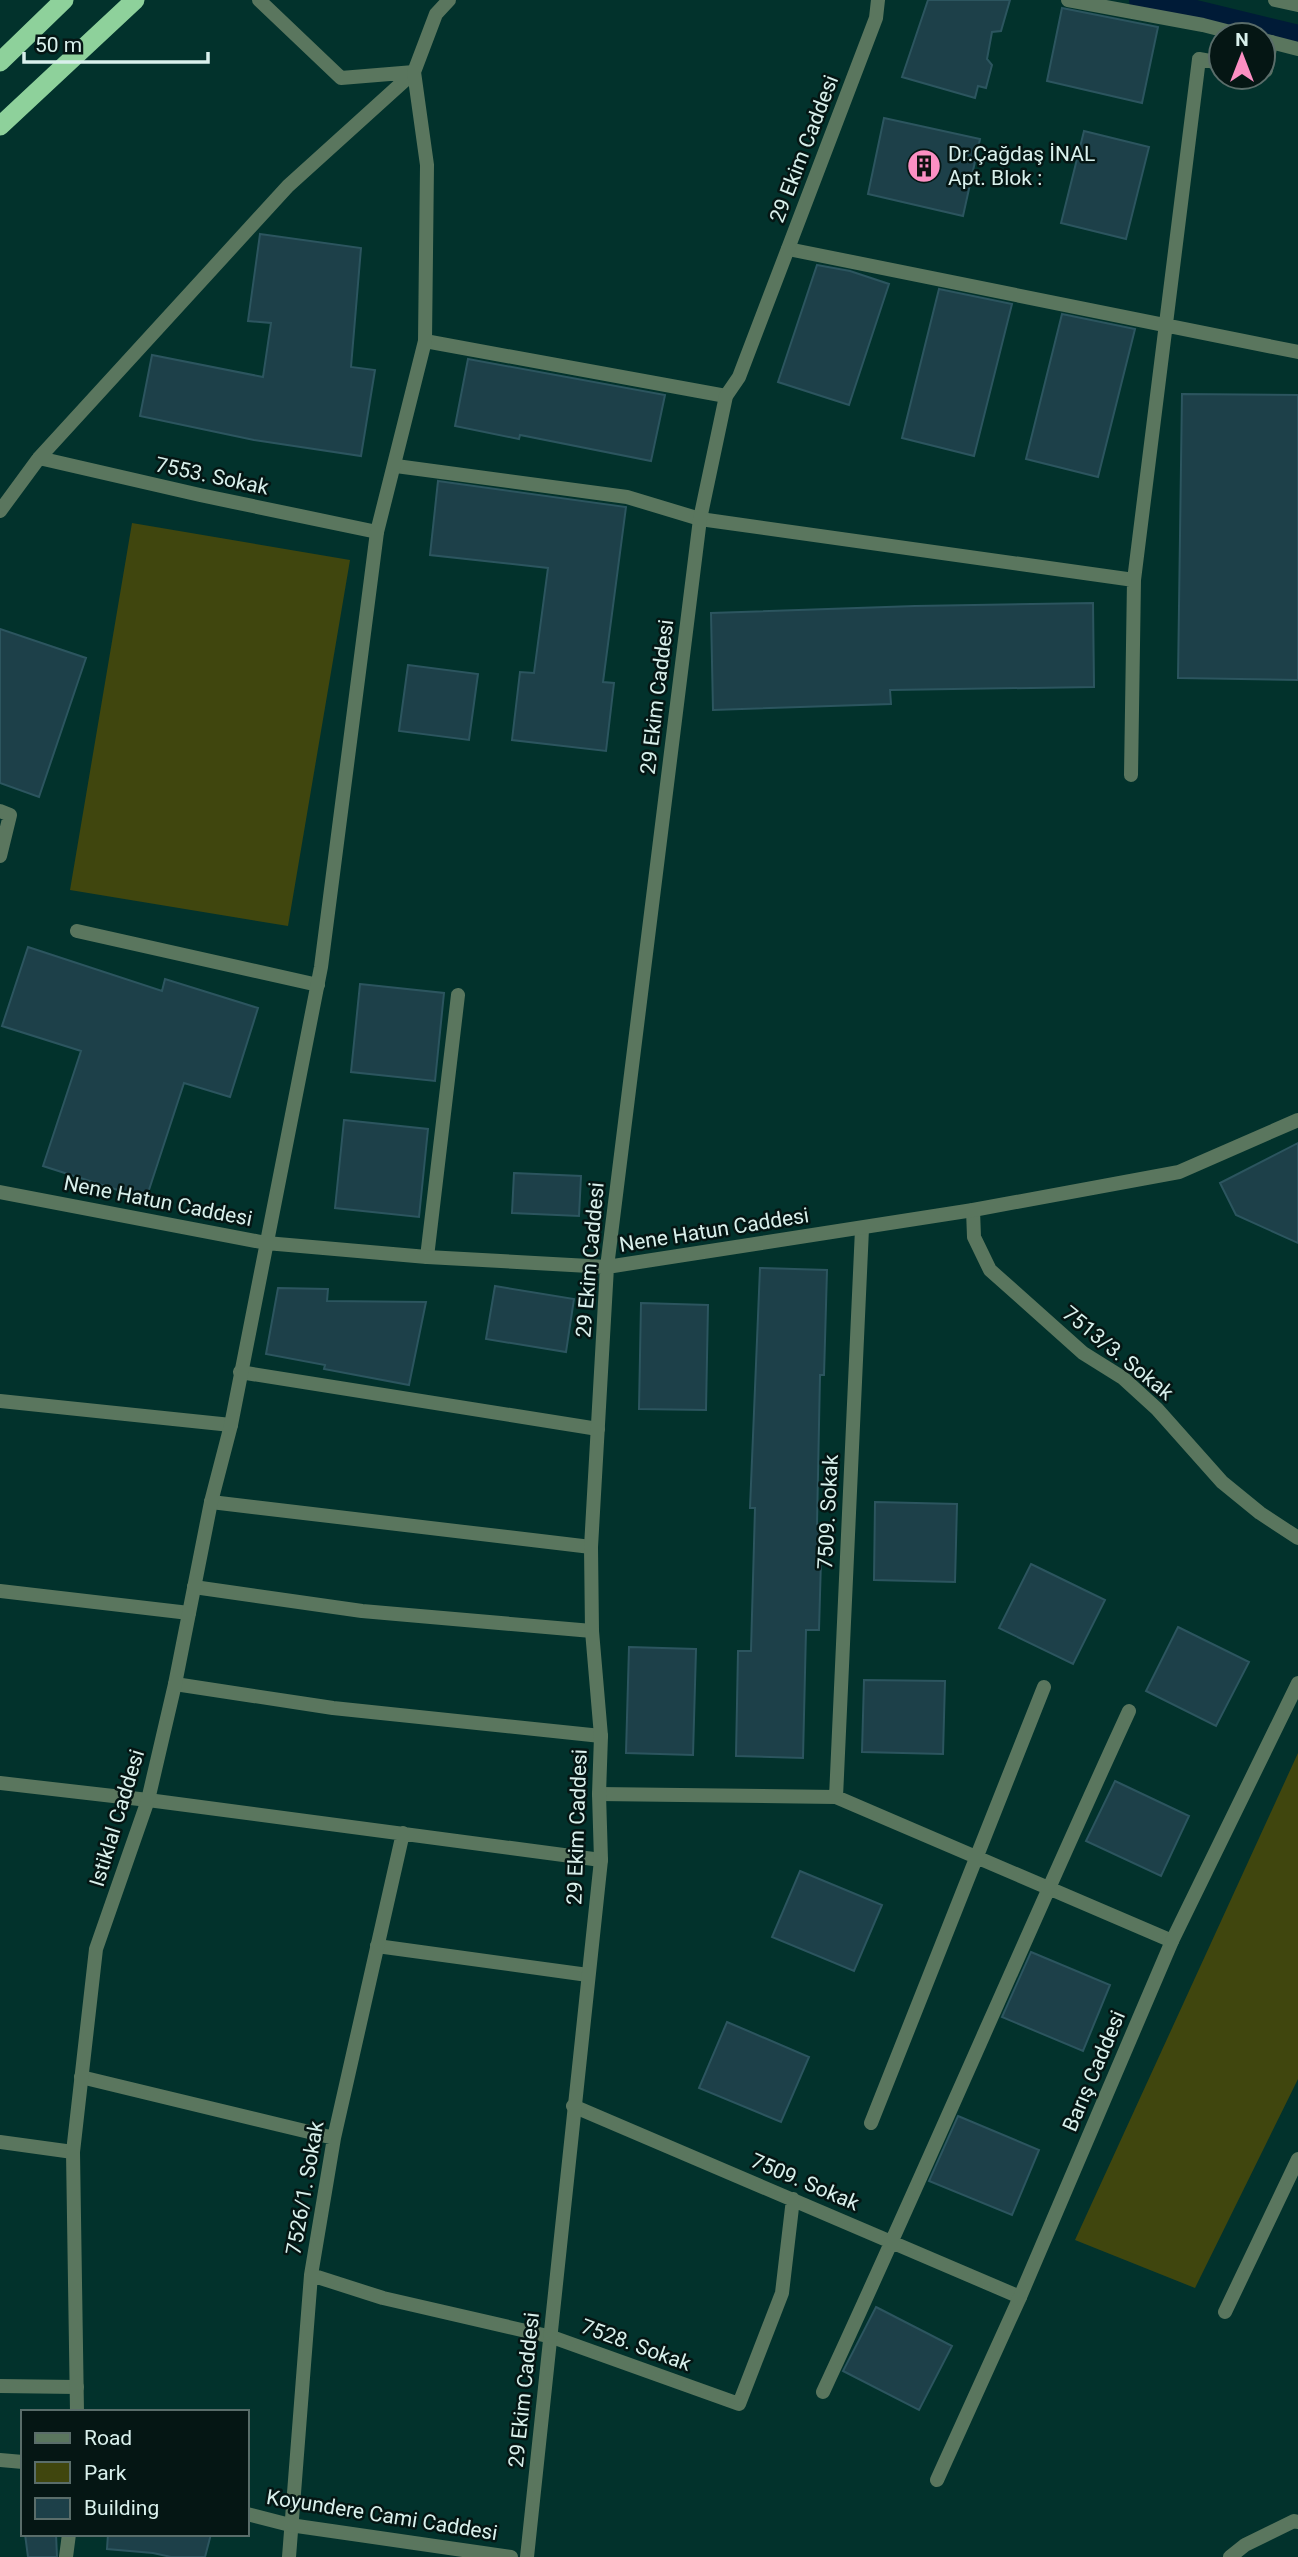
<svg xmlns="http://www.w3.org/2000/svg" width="1298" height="2557" font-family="Roboto,sans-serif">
	<rect width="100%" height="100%" fill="#02322c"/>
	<!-- green -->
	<path fill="#40460e" d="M 132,523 L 350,560 L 288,926 L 70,890 Z
		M 1298,1753 L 1298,2079 L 1195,2288 L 1075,2240 Z"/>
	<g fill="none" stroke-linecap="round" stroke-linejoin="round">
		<!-- canal -->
		<path stroke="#001b37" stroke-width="26" d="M 1142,0 L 1298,38"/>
	</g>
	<!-- building -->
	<path fill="#1d4049" stroke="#2c555f" stroke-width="2" d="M 928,0 L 1010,0 L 1001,31 L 992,32 L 987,59 L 992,65 L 986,88 L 978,86 L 975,98 L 902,77 Z
		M 1062,8 L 1158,27 L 1142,103 L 1047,81 Z
		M 884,118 L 980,139 L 963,216 L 868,194 Z
		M 1084,131 L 1149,147 L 1126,239 L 1061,223 Z
		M 260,234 L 361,248 L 351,367 L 375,370 L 361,456 L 254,440 L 140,416 L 152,355 L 263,377 L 271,323 L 248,321 Z
		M 817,265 L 850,271 L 889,284 L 849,405 L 778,382 Z
		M 939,289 L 1012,304 L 974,456 L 902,438 Z
		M 1062,314 L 1135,329 L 1098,477 L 1026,459 Z
		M 468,359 L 665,395 L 651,461 L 520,435 L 519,439 L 455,426 Z
		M 1182,394 L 1298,395 L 1298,680 L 1178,678 Z
		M 438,481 L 626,507 L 603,682 L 614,683 L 606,751 L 512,740 L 520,672 L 534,673 L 548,568 L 430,555 Z
		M 1093,603 L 1094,687 L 890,690 L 891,704 L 713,710 L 711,613 L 915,606 Z
		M 0,629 L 86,658 L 39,797 L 0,783 Z
		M 408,665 L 478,674 L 469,740 L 399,731 Z
		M 28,947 L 162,991 L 165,979 L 258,1008 L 230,1097 L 184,1083 L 146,1199 L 43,1166 L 81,1051 L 2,1026 Z
		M 360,984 L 444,993 L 435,1081 L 351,1072 Z
		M 344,1120 L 428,1129 L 419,1217 L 335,1208 Z
		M 1298,1143 L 1298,1243 L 1236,1215 L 1220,1183 Z
		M 514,1173 L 581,1176 L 579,1216 L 512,1213 Z
		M 760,1268 L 827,1270 L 824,1375 L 820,1375 L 817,1524 L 822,1524 L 819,1630 L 806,1630 L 803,1758 L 736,1756 L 738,1651 L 751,1651 L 755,1508 L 750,1508 Z
		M 495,1286 L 574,1299 L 566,1352 L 486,1339 Z
		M 278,1288 L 328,1289 L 327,1301 L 426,1302 L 409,1385 L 324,1369 L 325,1365 L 266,1354 Z
		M 641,1303 L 708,1305 L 706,1410 L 639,1409 Z
		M 875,1502 L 957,1504 L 955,1582 L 874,1580 Z
		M 1031,1564 L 1105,1600 L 1073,1664 L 999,1628 Z
		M 1178,1627 L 1249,1662 L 1216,1726 L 1146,1691 Z
		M 629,1647 L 696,1649 L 693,1755 L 626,1753 Z
		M 864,1680 L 945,1681 L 943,1754 L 862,1752 Z
		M 1115,1781 L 1189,1816 L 1161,1876 L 1086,1841 Z
		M 800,1871 L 882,1905 L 854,1971 L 772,1937 Z
		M 1031,1952 L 1110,1985 L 1083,2051 L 1002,2017 Z
		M 727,2022 L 809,2057 L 781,2122 L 699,2088 Z
		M 958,2116 L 1039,2150 L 1012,2215 L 929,2181 Z
		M 876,2307 L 952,2346 L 919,2410 L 843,2371 Z
		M 25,2534 L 56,2534 L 57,2557 L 28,2557 Z
		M 108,2534 L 211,2534 L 205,2557 L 171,2557 L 153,2553 L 107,2549 Z"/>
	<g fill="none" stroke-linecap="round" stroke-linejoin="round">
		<!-- service -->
		<path stroke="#5a765e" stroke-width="14" d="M 77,931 L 318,985
			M 377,1946 L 588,1975"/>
		<!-- minor -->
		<path stroke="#5a765e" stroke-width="14" d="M 259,0 L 341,78 L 414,72
			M 1275,0 L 1298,5
			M 1263,70 L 1266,70 L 1271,42
			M 788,249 L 1298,352
			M 425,341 L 726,396
			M 39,458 L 200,495 L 377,532
			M 396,466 L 627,497 L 700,519 L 1134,580
			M 0,511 L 39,458 L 288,186 L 414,72
			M 1131,775 L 1134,580 L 1199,59 L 1221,63
			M 0,811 L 10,815 L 0,856
			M 973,1210 L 974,1237 L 990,1270 L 1083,1353 L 1123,1378 L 1157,1409 L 1222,1482 L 1260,1513 L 1298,1538
			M 427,1257 L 458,995
			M 240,1372 L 598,1429
			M 0,1401 L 231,1425
			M 211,1502 L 591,1547
			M 194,1587 L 362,1611 L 592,1631
			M 0,1591 L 189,1613
			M 175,1684 L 333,1708 L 601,1736
			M 0,1783 L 148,1800 L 601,1860
			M 599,1794 L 836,1797 L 1172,1941
			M 836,1797 L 862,1229
			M 81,2077 L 334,2138
			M 573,2106 L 1020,2297
			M 871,2123 L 1044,1687
			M 0,2142 L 73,2152
			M 311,2275 L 383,2298 L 552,2337 L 739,2404 L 782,2293 L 793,2199
			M 1225,2312 L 1298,2159
			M 0,2386 L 77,2387
			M 823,2392 C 928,2166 1025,1937 1129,1711
			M 289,2557 L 311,2275 L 334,2138 L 403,1833
			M 1230,2557 L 1245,2545 L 1294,2521 L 1298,2522"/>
		<!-- tertiary -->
		<path stroke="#5a765e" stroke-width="14" d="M 1068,0 L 1203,25 L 1242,35
			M 1263,40 L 1298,49
			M 0,1192 L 266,1243 L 427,1257 L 607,1267 L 973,1210 L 1179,1172 L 1298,1120
			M 77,2412 L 73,2152 L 96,1949 L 148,1800 L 175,1684 L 211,1502 L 231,1425 L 321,967 L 377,532 L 425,341 L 427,165 L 414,72 L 436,14 L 449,0
			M 0,2460 L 23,2462
			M 937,2480 L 1020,2297 L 1172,1941 L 1298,1683
			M 247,2514 L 290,2525 L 511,2557
			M 66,2557 L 69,2534
			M 527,2557 L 601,1860 L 599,1794 L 601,1736 L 592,1631 L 591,1547 L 607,1267 L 700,519 L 726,396 L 739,377 L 876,18 L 878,0"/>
		<!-- trunk -->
		<path stroke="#8ed19b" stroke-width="19" d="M 0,62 L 64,0
			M 0,126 L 135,0"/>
	</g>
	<!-- icons -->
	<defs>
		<g id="building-disc" transform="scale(1.75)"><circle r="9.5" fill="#fc8fc3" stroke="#051614"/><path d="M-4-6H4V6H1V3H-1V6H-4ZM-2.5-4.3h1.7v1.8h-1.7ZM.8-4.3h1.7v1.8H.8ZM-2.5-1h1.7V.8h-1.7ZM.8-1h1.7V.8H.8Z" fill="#111"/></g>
	</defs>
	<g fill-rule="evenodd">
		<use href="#building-disc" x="924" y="166"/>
	</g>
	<g text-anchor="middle" stroke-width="5" stroke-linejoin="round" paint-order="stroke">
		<!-- street labels -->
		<g font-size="21" fill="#d9f0ec" stroke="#051614">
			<text transform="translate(804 149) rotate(-69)" y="7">29 Ekim Caddesi</text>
			<text transform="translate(212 476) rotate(12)" y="7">7553. Sokak</text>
			<text transform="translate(657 697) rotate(-83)" y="7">29 Ekim Caddesi</text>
			<text transform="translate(158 1201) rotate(11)" y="7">Nene Hatun Caddesi</text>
			<text transform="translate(714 1230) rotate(-9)" y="7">Nene Hatun Caddesi</text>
			<text transform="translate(590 1260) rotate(-85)" y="7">29 Ekim Caddesi</text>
			<text transform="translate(1118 1353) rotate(39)" y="7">7513/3. Sokak</text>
			<text transform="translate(828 1512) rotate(-87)" y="7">7509. Sokak</text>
			<text transform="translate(117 1818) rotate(-73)" y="7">Istiklal Caddesi</text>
			<text transform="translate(577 1827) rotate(-88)" y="7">29 Ekim Caddesi</text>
			<text transform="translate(1094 2071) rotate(-67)" y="7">Barış Caddesi</text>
			<text transform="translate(805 2182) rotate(23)" y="7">7509. Sokak</text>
			<text transform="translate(305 2188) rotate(-80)" y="7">7526/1. Sokak</text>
			<text transform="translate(636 2345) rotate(20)" y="7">7528. Sokak</text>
			<text transform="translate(524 2390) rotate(-84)" y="7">29 Ekim Caddesi</text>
			<text transform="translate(382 2515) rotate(9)" y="7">Koyundere Cami Caddesi</text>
		</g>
		<!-- poi labels -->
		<g font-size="21" fill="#d9f0ec" stroke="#051614" text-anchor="start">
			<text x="948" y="161">Dr.Çağdaş İNAL<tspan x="948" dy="24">Apt. Blok :</tspan></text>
		</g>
	</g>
	<!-- legend -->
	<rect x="21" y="2410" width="228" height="126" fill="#051614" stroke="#5a6d6a" stroke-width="2"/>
	<rect x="35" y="2433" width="35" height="10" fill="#5a765e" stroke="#5a6d6a" stroke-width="2"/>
	<text x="84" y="2445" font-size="21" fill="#d9f0ec">Road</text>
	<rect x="35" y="2462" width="35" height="21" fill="#40460e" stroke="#5a6d6a" stroke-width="2"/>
	<text x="84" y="2480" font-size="21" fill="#d9f0ec">Park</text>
	<rect x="35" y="2498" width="35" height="21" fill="#1d4049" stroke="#5a6d6a" stroke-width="2"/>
	<text x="84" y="2515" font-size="21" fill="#d9f0ec">Building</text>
	<!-- north arrow -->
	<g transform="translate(1242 56)"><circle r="33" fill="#051614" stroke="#5a6d6a" stroke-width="2"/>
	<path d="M0-5L12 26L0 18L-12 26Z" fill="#fc8fc3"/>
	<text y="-10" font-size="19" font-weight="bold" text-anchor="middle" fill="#d9f0ec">N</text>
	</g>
	<!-- scale -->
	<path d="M24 52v10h184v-10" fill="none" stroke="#d9f0ec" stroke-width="3.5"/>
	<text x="35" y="52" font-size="21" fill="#d9f0ec" stroke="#051614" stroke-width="5" paint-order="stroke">50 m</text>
</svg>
